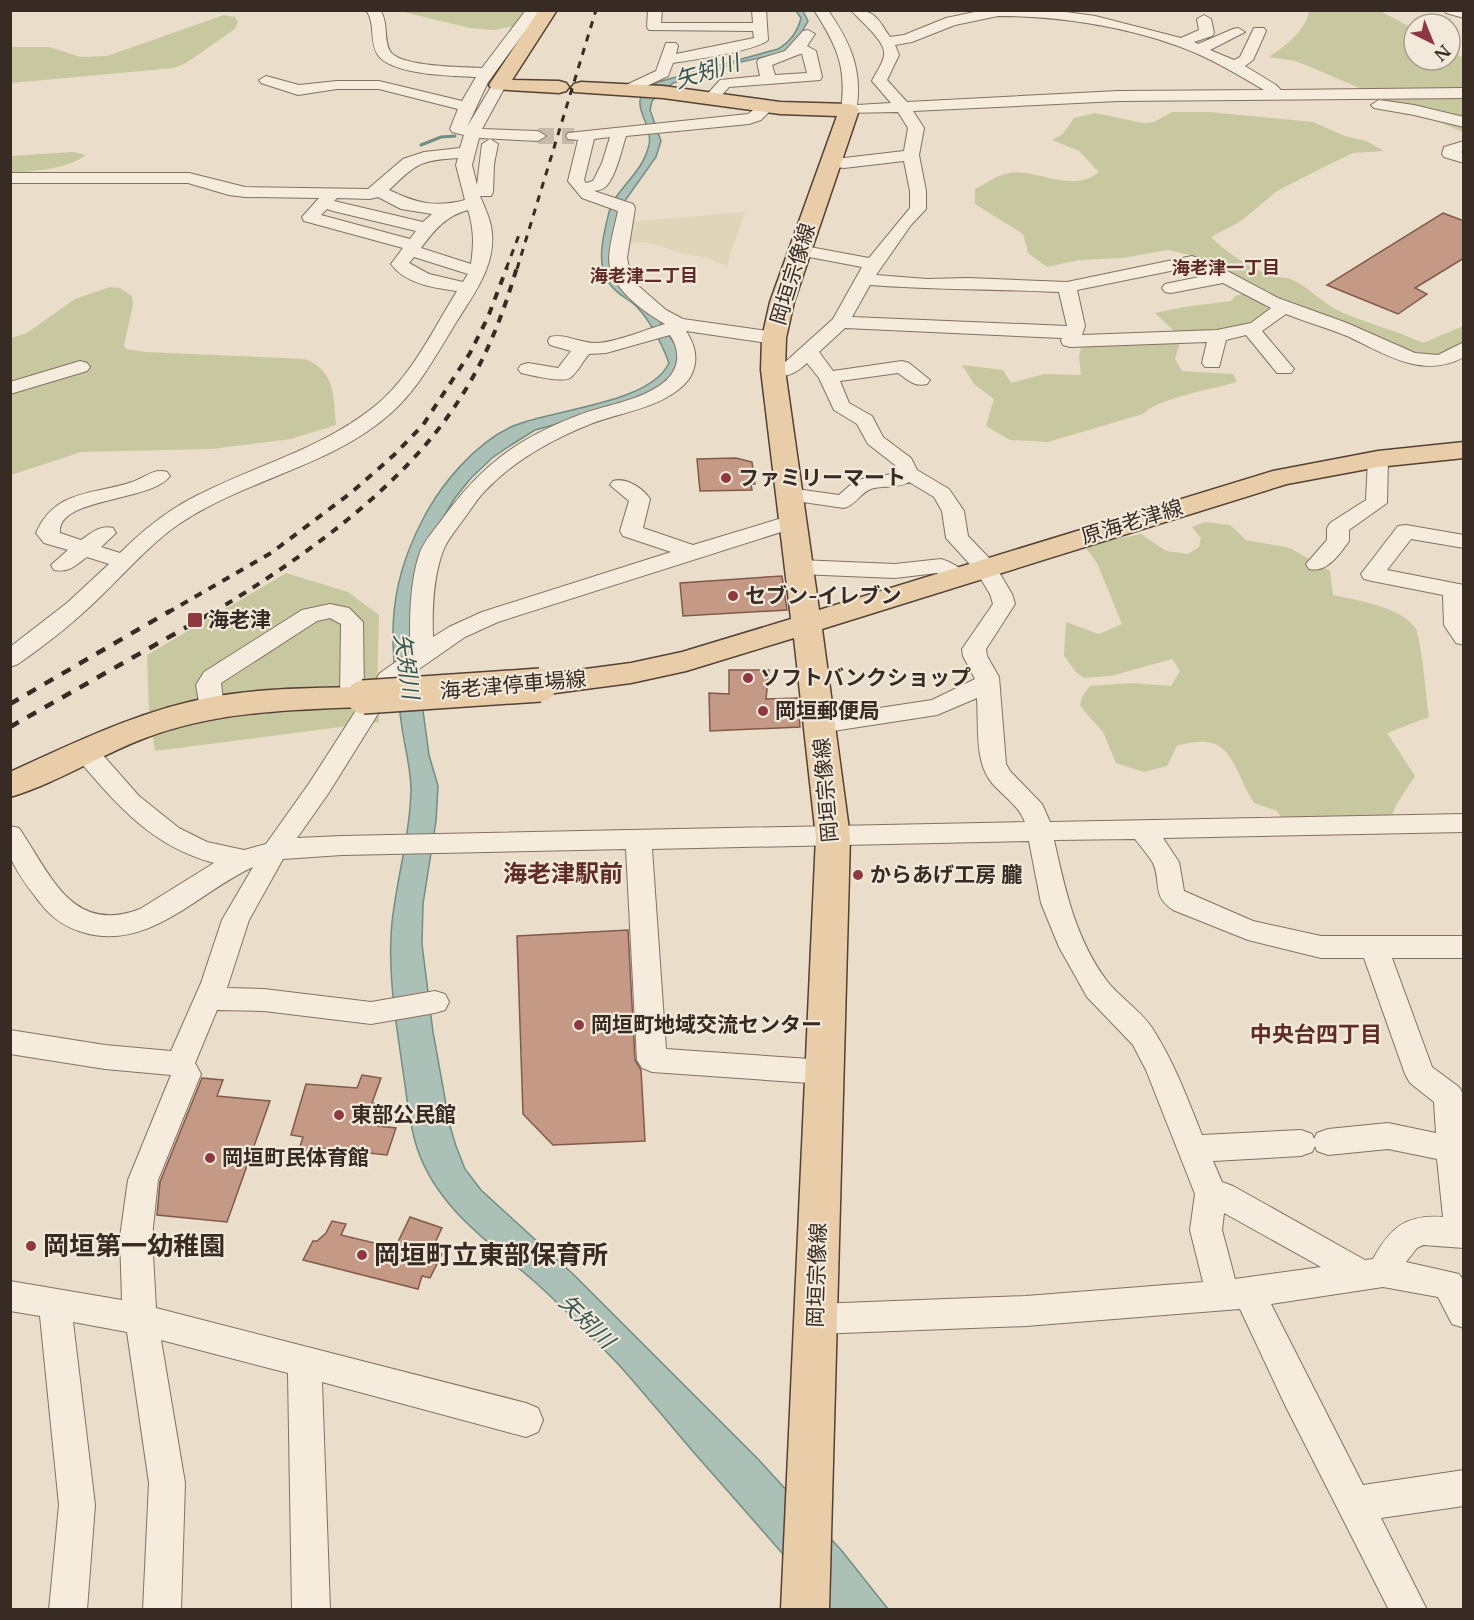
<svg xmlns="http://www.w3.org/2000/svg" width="1474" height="1620" font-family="'Libre Baskerville','Noto Sans JP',serif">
	<rect width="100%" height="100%" fill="#eadecb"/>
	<!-- farmland -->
	<path fill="#dfd5b9" d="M 745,212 L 727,265 L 714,262 L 710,258 L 684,254 L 647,242 L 623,243 L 628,222 Z"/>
	<!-- green -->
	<path fill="#c7c8a0" d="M 399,11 L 550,11 L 540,21 L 495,30 L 470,28 Z
		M 1309,11 L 1380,11 L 1414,29 L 1414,60 L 1450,60 L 1450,50 L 1463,58 L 1463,132 L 1296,61 L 1269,57 C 1286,45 1306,31 1309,11 Z
		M 224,15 L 235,17 L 238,22 L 235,29 L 186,63 L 174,68 L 11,83 L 11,47 L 49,47 L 81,57 L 107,56 Z
		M 1172,112 L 1209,112 L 1313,122 L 1345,136 L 1366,141 L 1384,151 L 1353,153 L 1324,167 L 1277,191 L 1241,221 L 1211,237 C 1228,254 1250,268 1273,276 C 1279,278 1286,277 1291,279 C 1310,288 1323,304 1341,312 C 1368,324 1396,330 1423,343 L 1463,326 L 1463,344 C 1443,356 1435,358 1412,354 L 1292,307 L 1233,277 L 1215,264 L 1194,256 L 1168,250 L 1123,258 L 1079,260 L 1047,267 L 1028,253 L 1023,234 L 975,204 L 975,189 C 985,184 997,175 1009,173 C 1039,169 1073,194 1099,172 L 1079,151 L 1052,140 L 1063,134 L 1074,118 L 1095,113 L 1143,123 L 1154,122 Z
		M 73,152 L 86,155 C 66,170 35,170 11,174 L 11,156 Z
		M 110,287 L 120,288 L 132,296 L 133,305 L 124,345 L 126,349 L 145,352 L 305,359 C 336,372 333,395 336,425 L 291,439 L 211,449 L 81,452 L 11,475 L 11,338 L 27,333 L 75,299 Z
		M 1246,293 L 1269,309 L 1269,313 L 1266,318 L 1234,330 L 1176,333 L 1155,313 L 1184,307 L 1231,301 L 1235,296 Z
		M 1171,338 L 1180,343 L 1175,359 L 1182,371 L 1233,374 L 1237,382 C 1213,389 1158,398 1143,414 L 1048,442 L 1010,440 L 986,426 L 994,399 L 974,384 L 962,365 L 1003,370 L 1011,383 L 1044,374 L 1081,375 L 1079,356 L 1082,343 Z
		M 1205,522 L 1230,525 L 1246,540 L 1290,548 L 1330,571 L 1333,595 C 1356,600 1399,607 1414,626 C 1422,636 1426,700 1429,717 L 1387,733 L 1415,776 L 1396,805 L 1392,816 L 1286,824 L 1277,811 L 1254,803 C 1230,766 1234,729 1177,746 L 1167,766 L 1144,772 L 1116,763 L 1103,732 L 1080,706 L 1082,697 L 1090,686 L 1131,683 L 1171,686 L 1180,671 L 1172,659 L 1111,676 L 1084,678 L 1076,672 L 1064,656 L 1066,622 L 1099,634 L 1122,624 L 1097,563 L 1086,548 L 1111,540 L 1141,534 L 1166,551 L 1188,554 L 1199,547 L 1201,538 L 1192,527 Z
		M 286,573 L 348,592 L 379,615 L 377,693 L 379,722 L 155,751 L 149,714 L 147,655 Z"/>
	<!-- water -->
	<path fill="#abc0b7" stroke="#728d84" stroke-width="1.5" d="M 796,11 L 803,11 L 808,21 L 794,46 L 782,53 L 736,63 L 673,83 L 652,101 L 650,110 L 661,141 L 656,157 L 624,202 L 612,251 L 681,353 L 675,377 L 657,389 L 594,414 L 535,430 L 511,445 L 492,458 L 471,478 L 455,498 L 427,544 L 413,636 L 429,755 L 438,786 L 436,821 L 423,904 L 422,944 L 433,1032 L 450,1126 L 456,1146 L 465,1169 L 481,1190 L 573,1274 L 759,1460 L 842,1551 L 888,1609 L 830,1609 C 786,1557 741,1506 696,1455 C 670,1425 645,1394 619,1365 C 592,1337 564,1308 535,1282 C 490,1243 437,1208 417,1148 C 409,1124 407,1097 403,1071 C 396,1022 387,971 392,922 C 397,878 410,834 411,790 C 411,769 405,749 402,728 C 391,648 383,596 422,521 C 440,485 475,443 513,426 C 553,409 650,404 669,363 C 661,342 652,323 637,307 C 629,299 616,294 609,283 C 595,264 604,233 609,212 C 615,189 642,175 649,145 C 654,118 620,102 658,82 L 778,49 C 790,42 798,30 801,18 Z"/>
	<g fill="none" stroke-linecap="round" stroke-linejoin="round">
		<!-- stream -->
		<path stroke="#728d84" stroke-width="3" d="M 421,145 L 441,137 L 455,136"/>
	</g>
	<!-- building -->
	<path fill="#c49985" stroke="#825a49" stroke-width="1.5" d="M 1443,213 L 1464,221 L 1464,258 L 1415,288 L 1427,294 L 1398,314 L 1327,285 Z
		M 736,458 L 752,462 L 755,484 L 751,484 L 752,490 L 700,491 L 697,459 Z
		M 782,576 L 787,610 L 683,616 L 680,583 Z
		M 729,670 L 769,670 L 766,699 L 798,698 L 800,727 L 710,731 L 709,693 L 729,694 Z
		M 628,930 L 635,1060 L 641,1070 L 645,1141 L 553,1145 L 523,1114 L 517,936 Z
		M 362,1075 L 381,1078 L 372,1103 L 384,1105 L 378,1126 L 396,1128 L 387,1155 L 321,1148 L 319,1153 L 299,1150 L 303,1137 L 291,1135 L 306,1084 L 357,1088 Z
		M 202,1078 L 223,1080 L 217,1096 L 270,1101 L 227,1222 L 157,1215 L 160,1182 Z
		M 410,1217 L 442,1228 L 431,1251 L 442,1254 L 430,1278 L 422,1276 L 418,1289 L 303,1260 L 313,1241 L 317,1241 L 326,1233 L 332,1221 L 346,1224 L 341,1235 L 395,1248 Z"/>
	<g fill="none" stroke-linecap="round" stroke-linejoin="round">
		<!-- minor-tunnel -->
		<path stroke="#c6baa9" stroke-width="16" stroke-dasharray="16 8" stroke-linecap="butt" d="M 538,136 L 574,136"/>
		<!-- minor casing -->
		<g stroke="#857061" stroke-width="2">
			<path id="minor" d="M 366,10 L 380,10 C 389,23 383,39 390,51 C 399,67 464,67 482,68 L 526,10 L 541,10 L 488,82 L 467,127 L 494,82 L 499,81 L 506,85 L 482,129 L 538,131 L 546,136 L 538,141 L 479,138 L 472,165 L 477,185 L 482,144 L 490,139 L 498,144 L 494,164 L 493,192 L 491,196 L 480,196 C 484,206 489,216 491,226 C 498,263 475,292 457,321 C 437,353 420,387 391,413 C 331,467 245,479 179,524 C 150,544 127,571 102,595 C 76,621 48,643 18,664 L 10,667 L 10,647 L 67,603 L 109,564 L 87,557 C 76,565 69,573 54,570 L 51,565 L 68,550 L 44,543 L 36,533 C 55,489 94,495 132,482 C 145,478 153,468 167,472 L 170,476 C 152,502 56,497 60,533 L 81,540 C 92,533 99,525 113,528 L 116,533 L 101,547 L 120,553 C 143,530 168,510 196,496 C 256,465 322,449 375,406 C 411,377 433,330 457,291 C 435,288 405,284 391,264 L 403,248 L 304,221 L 302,217 L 319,198 L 245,197 L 229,195 L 188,183 L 10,183 L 10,173 L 189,173 L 245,187 L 368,189 L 403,159 L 424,152 L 460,148 L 464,135 L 452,132 L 450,129 L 458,109 L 379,89 L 337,89 L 298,95 L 261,83 L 259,80 L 266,76 L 299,85 L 337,81 L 379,81 L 462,101 L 476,77 C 454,76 391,75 378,55 C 369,42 376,24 366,10 ZM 458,158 L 456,165 L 465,200 C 435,208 416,203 389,190 C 416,164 420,160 458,158 ZM 378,197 L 401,209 L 432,214 L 423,222 L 334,201 L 337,198 L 370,199 ZM 327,209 L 333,211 L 416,231 L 410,239 L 321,215 ZM 468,210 C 474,229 474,244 471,264 L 421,248 C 435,229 446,216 468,210 ZM 414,257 L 468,274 L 463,282 L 429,274 L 409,263 Z
				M 648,10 L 662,10 L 661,23 L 753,23 L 752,10 L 766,10 L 768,40 C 757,51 692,60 673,63 L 668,76 L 634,92 L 624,92 L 621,89 L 624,86 L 656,71 L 666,43 L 676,43 L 678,46 L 676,54 L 754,38 L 753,31 L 649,30 L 647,27 Z
				M 814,10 L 828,10 C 849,41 862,67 857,105 L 891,103 L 872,81 C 875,74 883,64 884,55 C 887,42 859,20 851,10 C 876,10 877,18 890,37 L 904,35 L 946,18 L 984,10 L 1051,10 L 1095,16 L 1181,38 L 1199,30 L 1197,19 L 1204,15 L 1211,19 L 1214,33 L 1212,36 L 1194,42 L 1198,44 L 1233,29 L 1238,28 L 1245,32 L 1210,50 L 1234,60 L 1240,57 L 1254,28 L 1264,28 L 1266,31 L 1253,60 L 1245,66 L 1276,85 L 1281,90 L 1464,88 L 1464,98 L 1118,101 L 913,111 L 924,128 L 919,155 L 926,191 L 926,209 L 911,225 L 876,275 L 927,279 L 968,278 L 1067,282 L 1192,256 L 1216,265 L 1278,298 L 1347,323 L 1415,353 L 1438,355 L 1464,342 L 1464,357 C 1423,380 1383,353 1347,336 C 1327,328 1306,322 1286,314 L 1262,331 L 1294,369 L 1291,373 L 1277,373 L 1246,335 L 1226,340 L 1219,367 L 1205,367 L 1202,363 L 1207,342 L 1070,347 L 1063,345 L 1061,341 L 1062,338 L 845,328 L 819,352 L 833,371 L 902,361 L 909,363 L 930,380 L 927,384 C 914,387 908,380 898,373 L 840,381 L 849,403 L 872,416 L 883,437 L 911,458 L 917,470 L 949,489 L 964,511 L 968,536 L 993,562 L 1012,594 L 1015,604 L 986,649 L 987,656 L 999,677 L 1006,764 L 1010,771 L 1042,804 L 1050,822 L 1464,814 L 1464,832 L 1163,838 L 1179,862 L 1184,891 L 1253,921 L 1321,936 L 1464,936 L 1464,958 L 1392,958 L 1432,1067 L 1459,1087 L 1464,1095 L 1464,1248 L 1423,1245 L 1417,1248 L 1406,1262 L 1459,1274 L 1464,1281 L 1464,1328 L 1452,1324 L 1438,1297 L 1383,1287 L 1271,1304 L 1363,1485 L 1464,1470 L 1464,1506 L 1381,1518 L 1427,1610 L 1389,1610 L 1285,1405 L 1240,1309 L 1026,1326 L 816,1334 L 804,1330 L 800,1319 L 804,1308 L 816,1304 L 1026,1296 L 1203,1282 L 1190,1230 L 1195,1194 L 1146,1070 L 1133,1045 L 1087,997 L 1059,947 L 1041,903 L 1029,841 L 652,849 L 666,1049 L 824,1060 L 834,1063 L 839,1072 L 834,1081 L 824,1084 L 652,1072 L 642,1068 L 637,1060 L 626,849 L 342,855 L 283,859 L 249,920 L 227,988 L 264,989 L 371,1002 L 435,991 L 445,994 L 449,1002 L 445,1010 L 435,1013 L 371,1024 L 264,1011 L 217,1010 L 195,1063 L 201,1074 L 158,1180 L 152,1237 L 156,1308 L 526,1403 L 538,1408 L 543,1420 L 538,1432 L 526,1437 L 322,1382 L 330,1610 L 292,1610 L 288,1373 L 161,1340 L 185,1483 L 181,1610 L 143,1610 L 149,1483 L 127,1332 L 73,1322 L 95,1505 L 87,1610 L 49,1610 L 59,1505 L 40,1316 L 10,1311 L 10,1281 L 122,1300 L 120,1237 L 128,1180 L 171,1075 L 105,1069 L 10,1054 L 10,1030 L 105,1045 L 171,1051 L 201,983 L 222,920 L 253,867 C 198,892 148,953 82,932 C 65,927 52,918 41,904 C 31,891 17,874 11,858 C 8,849 10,835 10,826 L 19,828 C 51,875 72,935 140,909 L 214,863 C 151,846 117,805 76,757 L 73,751 L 76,745 L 85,742 L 94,745 L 139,796 L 179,828 L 207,842 L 244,850 L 266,844 L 310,782 L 380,673 L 410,652 C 410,619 409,584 420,552 C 425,540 435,529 443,518 C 480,467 515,440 574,417 C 603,405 638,402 663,383 C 680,370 681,351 670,335 L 606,353 L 589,354 C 583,361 577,373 570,378 C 563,383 530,375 521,373 L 518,369 L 521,365 L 528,363 L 558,368 L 571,351 L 550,345 L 548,341 L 550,337 C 565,333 581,344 597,343 C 617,342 644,330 665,324 C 642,311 609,287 609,258 C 610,242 615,225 618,211 L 582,198 L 568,181 L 578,140 L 568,139 L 566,136 L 568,133 L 748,114 L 761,104 L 771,104 L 774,107 L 761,120 L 749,124 L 626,136 C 622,148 615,181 604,188 C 601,190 598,190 594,191 L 633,204 L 635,208 L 627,258 L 631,277 L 635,283 L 666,310 L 683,319 L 774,332 L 781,334 L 783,338 L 781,342 L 774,344 L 686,331 C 700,352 699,374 678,390 C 652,410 617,413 588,425 C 551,440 512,462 485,491 C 476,500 470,511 463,520 C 456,530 447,540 443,551 C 433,578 432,608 433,637 L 449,627 L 482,612 L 671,552 L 623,536 L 620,531 L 629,501 L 610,485 L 613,481 C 626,477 643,488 650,499 L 643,528 L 693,545 L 792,515 L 800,516 L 803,521 L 800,526 L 498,622 L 465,637 L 396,685 L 328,794 L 297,838 L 342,836 L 1025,822 C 1019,806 1003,796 992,783 C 974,762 979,725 977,698 L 937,715 L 820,733 L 811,731 L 808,725 L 811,719 L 820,717 L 932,700 L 975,679 L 963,656 L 962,649 L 993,604 L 990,594 L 976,571 L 946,538 L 942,511 L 934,497 L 909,482 C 897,489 883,485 871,489 C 860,493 856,505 844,508 L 789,500 L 782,498 L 779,494 L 782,490 L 789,488 L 839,495 L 856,480 L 892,474 L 897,471 L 895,465 L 868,444 L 857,424 L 834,410 L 819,378 L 807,363 C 794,375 784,379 766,374 L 763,370 L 766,366 L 783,364 L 833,319 L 862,267 L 793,254 L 790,250 L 793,246 L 799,245 L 869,258 L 910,208 L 910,191 L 904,161 L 844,168 L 824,165 L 822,162 L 830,157 L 844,158 L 904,151 L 908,128 L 898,112 L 844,113 L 841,110 C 847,67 837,46 814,10 ZM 998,16 C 1057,16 1123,26 1178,46 C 1209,57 1237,74 1264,90 L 1118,91 L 907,102 L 887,80 L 899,55 L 895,45 L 912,42 L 955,25 ZM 610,137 L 602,163 L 593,181 L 586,183 L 584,180 L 594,139 ZM 1190,267 L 1209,275 L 1165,284 L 1162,288 L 1165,292 L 1171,293 L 1223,283 L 1271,308 L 1251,323 L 1217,330 L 1082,335 L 1085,326 L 1077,290 ZM 870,285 C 933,290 996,289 1059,292 L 1067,326 L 852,317 ZM 1135,839 C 1141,847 1148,855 1153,863 C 1162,883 1151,895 1173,910 L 1248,940 L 1321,958 L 1364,958 L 1405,1074 L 1410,1083 L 1434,1102 L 1436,1133 L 1388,1123 L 1328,1129 L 1317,1133 L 1314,1139 L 1312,1134 L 1301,1130 L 1202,1135 C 1188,1100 1175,1064 1154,1031 C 1143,1012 1121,999 1107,981 C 1076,940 1065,890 1054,840 ZM 1315,1146 L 1317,1151 L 1328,1155 L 1388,1149 L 1437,1159 L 1443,1217 C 1406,1214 1390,1228 1373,1259 L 1365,1260 L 1233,1186 L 1222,1182 L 1213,1161 L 1301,1156 L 1312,1152 ZM 1224,1213 L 1321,1267 L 1235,1279 L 1222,1230 Z
				M 1444,10 L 1464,10 L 1464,18 L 1446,13 Z
				M 808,30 L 815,34 L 807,46 L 816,51 L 822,77 L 820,80 L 729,87 L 716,102 L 711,104 L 703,99 L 720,80 L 760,76 L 757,62 L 759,59 L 785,51 L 803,31 ZM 800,54 L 802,54 L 807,73 L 775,75 L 772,65 Z
				M 1379,100 L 1414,105 L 1464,117 L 1464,127 L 1414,115 L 1374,108 L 1371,105 Z
				M 1464,141 L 1464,151 L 1460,152 L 1464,153 L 1464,163 L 1444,157 L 1442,154 L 1444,147 Z
				M 80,361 L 87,363 L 90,367 L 87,371 L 10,394 L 10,382 Z
				M 1378,453 L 1385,455 L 1388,459 L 1387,503 L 1349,530 L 1349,541 C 1339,555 1327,573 1309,569 L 1306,564 L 1327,540 L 1327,528 L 1330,523 L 1366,500 L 1368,459 L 1371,455 Z
				M 1406,525 L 1464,535 L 1464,548 L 1411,539 L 1387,570 L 1464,585 L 1464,645 L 1456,643 L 1444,625 L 1443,595 L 1372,581 L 1364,579 L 1361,574 L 1398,526 Z
				M 941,559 C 951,562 962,568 968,577 L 965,582 C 953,585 947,580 937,573 L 895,578 L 799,574 L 791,572 L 788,567 L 791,562 L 799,560 L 895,564 Z
				M 330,604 L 349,608 L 363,622 L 364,697 L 360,703 L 352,705 L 344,703 L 340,697 L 341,624 L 330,618 L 317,621 L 221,683 L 224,708 L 220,714 L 212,716 L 204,714 L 200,708 L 196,685 L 204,672 L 302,610 Z"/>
		</g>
		<!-- major casing -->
		<g stroke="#544034" stroke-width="3">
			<path id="major" d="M 539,10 L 557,10 L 512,80 L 559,81 L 566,83 L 569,87 L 566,91 L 559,93 L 492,89 L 489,85 Z
				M 581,82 L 663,86 L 780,102 L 849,104 L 856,106 L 859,110 L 794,302 L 786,338 L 785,370 L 819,610 L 1273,471 L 1378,451 L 1464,442 L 1464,458 L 1378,467 L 1287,484 L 822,629 L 850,837 L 829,1610 L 781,1610 L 816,837 L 794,638 L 686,671 L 631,683 L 540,695 L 529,692 L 525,685 L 529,678 L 540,675 L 631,663 L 682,652 L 791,619 L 761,370 L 762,338 L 770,302 L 837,116 L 780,114 L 663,98 L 574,92 L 571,88 L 574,84 Z
				M 363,687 L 374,690 L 378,697 L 374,704 L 363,707 C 289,710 216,711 145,738 C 100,755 55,784 10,797 L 10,772 C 76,742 141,710 212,697 C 262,688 313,688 363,687 Z"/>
		</g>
		<!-- minor -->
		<use href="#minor" fill="#f6ecde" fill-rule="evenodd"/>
		<!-- major -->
		<use href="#major" fill="#e8cda8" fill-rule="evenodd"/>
		<!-- rail-far2 -->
		<path stroke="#382b23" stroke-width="3" stroke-dasharray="7 7" stroke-linecap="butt" d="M 506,269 L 519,235
			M 517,269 L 596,10"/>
		<!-- rail-far1 -->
		<path stroke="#382b23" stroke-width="4" stroke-dasharray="8 8" stroke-linecap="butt" d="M 167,613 L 271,553 L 352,492 L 394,455 L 423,425 L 470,353 L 488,317 L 507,267
			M 212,613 C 300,560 403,488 459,400 C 486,359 503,315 517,267"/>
		<!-- rail -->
		<path stroke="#382b23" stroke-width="4.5" stroke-dasharray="10 10" stroke-linecap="butt" d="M 10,704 L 170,611
			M 10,727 L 215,611"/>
		<!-- major-bridge casing -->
		<g stroke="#544034" stroke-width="36" stroke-linecap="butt">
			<path id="major-bridge" d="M 363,697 L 540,685"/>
		</g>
		<!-- major-bridge -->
		<use href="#major-bridge" stroke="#e8cda8" stroke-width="33"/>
	</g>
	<!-- markers -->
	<g fill="#8e3842" stroke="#f2e9da" stroke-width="2">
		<circle cx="726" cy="478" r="6"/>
		<circle cx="733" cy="596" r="6"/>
		<rect x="187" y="612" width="16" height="16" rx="3"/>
		<circle cx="748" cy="678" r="6"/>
		<circle cx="763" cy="711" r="6"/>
		<circle cx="858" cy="875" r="6"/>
		<circle cx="579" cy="1025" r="6"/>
		<circle cx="339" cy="1115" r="6"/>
		<circle cx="210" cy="1158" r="6"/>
		<circle cx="31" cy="1246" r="6"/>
		<circle cx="362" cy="1255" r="6"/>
	</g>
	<g text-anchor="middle" stroke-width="4.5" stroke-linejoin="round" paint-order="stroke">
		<!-- far-neighbourhood labels -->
		<g font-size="18" font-weight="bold" fill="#602c27" stroke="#f2e9da">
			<text x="1226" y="274">海老津一丁目</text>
			<text x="644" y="282">海老津二丁目</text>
		</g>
		<!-- street labels -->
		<g font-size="21" fill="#382b23" stroke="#f2e9da">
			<text transform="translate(793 274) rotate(-73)" y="7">岡垣宗像線</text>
			<text transform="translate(1132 522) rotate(-17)" y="7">原海老津線</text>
			<text transform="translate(513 685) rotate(-5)" y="7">海老津停車場線</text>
			<text transform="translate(826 790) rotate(-95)" y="7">岡垣宗像線</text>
			<text transform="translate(817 1275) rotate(-88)" y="7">岡垣宗像線</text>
		</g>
		<!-- poi labels -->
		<g font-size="21" font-weight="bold" fill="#382b23" stroke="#f2e9da" text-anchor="start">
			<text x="738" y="485">ファミリーマート</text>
			<text x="745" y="603">セブン-イレブン</text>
			<text x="208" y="627">海老津</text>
			<text x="760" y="685">ソフトバンクショップ</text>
			<text x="775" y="718">岡垣郵便局</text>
			<text x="870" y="882">からあげ工房 朧</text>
			<text x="591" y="1032">岡垣町地域交流センター</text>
			<text x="351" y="1122">東部公民館</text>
			<text x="222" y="1165">岡垣町民体育館</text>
		</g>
		<!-- water labels -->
		<g font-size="22" font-style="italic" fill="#345650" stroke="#f2e9da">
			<text transform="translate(707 71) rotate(-17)" y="8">矢矧川</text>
			<text transform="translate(407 666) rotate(82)" y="8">矢矧川</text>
			<text transform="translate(587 1321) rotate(44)" y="8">矢矧川</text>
		</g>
		<!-- neighbourhood labels -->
		<g font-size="22" font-weight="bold" fill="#602c27" stroke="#f2e9da">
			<text x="1316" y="1042">中央台四丁目</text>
		</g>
		<!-- quarter labels -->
		<g font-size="24" font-weight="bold" fill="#602c27" stroke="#f2e9da">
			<text x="563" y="882">海老津駅前</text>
		</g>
		<!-- near-poi labels -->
		<g font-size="26" font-weight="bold" fill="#382b23" stroke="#f2e9da" text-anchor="start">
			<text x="43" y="1255">岡垣第一幼稚園</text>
			<text x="374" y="1264">岡垣町立東部保育所</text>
		</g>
	</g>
	<!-- border -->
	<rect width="1474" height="1620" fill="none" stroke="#382b23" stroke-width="24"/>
	<!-- north arrow -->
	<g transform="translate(1432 42) rotate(137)"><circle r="28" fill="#f2e9da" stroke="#a89d91" stroke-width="1.5"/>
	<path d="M0-4.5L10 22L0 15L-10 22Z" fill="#8e3842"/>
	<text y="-9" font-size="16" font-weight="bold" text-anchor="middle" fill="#382b23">N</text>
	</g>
</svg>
